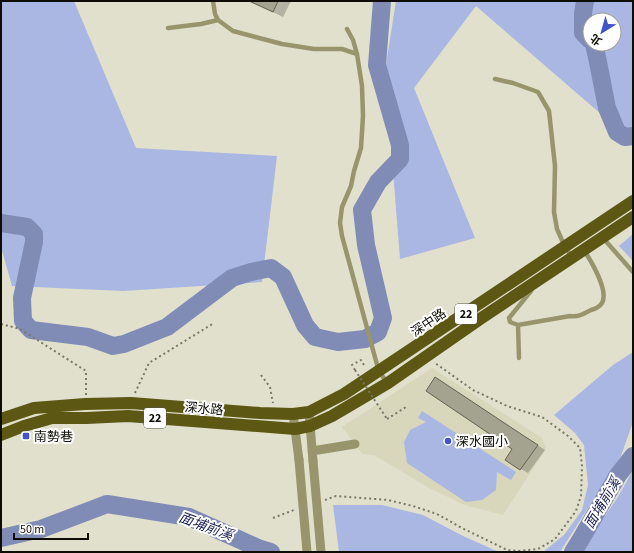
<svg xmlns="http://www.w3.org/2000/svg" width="634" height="553" font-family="'Source Sans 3','Noto Sans TC',sans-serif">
	<rect width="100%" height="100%" fill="#e1e0cc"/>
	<!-- built -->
	<path fill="#d8d6bb" d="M 432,368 L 542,438 L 546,449 L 503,515 L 465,505 L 429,488 L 374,455 L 362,454 L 342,427 Z"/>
	<!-- green -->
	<path fill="#aab7e3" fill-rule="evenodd" d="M 1,1 L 74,1 L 136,148 L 277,156 L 262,282 L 123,291 L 12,286 L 1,247 Z
		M 396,1 L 633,1 L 633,139 L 594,108 L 476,6 L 414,88 L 475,238 L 400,259 L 385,71 ZM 590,20 L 614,20 L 614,44 L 590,44 Z
		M 633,234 L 633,261 L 619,246 Z
		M 633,352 L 633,422 L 621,456 L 560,552 L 543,552 L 564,535 L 582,510 L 588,485 L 584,445 L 575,433 L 554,415 L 613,365 Z
		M 422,411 L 516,472 L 511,480 L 497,472 L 496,490 L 482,500 L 466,502 L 407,463 L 404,442 L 410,430 L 426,422 L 418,418 Z
		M 633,470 L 633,552 L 580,552 L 618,497 Z
		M 333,505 L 382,505 L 423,515 L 463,536 L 499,552 L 339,552 Z"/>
	<!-- shadow -->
	<path fill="#0003" d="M 249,1 L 291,1 L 283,17 Z
		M 528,439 L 545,450 L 528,473 L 521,469 Z"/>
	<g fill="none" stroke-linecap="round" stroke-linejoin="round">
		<!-- river -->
		<path stroke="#808cb6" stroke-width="18" d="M 585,1 L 583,13 L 583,33 L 590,40
			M 594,44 L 598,62 L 607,108 L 617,132 L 625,137 L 633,136
			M 1,223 L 27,227 L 34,234 L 34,242 L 22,298 L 23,321 L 31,330 L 88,337 L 113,346 L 124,344 L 167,327 L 232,278 L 251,272 L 271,268 L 283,277 L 305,325 L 315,337 L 338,342 L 365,339 L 378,332 L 383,318 L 366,245 L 362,210 L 378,182 L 400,159 L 400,145 L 377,65 L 382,1
			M 1,538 L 41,529 L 107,504 L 189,517 L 258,548 L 271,552
			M 573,552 L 581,539 L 618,475 L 633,456"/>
	</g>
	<!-- building -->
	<path fill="#a4a390" stroke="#636251" d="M 249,1 L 278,1 L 273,12 Z
		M 435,377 L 521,434 L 538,445 L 520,470 L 505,460 L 512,449 L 426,391 Z"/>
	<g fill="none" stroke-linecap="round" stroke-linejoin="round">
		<!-- path -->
		<path stroke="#78786a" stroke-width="2" stroke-dasharray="2 3" stroke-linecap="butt" d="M 1,324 L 20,329 L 86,371 L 86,395
			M 355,370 L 352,365 L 361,360 L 365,367
			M 261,375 L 270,387 L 273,403
			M 135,393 L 149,363 L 214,323
			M 387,419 L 406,407
			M 325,500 L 336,496 L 388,500 L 413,506 L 437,514 L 462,528 L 507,550 L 518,551 L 538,549 L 555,539 L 576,511 L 581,496 L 582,466 L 580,448 L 568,436 L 542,417 L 507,406 L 473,390 L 435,363
			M 273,518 L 294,510"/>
		<!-- lane -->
		<path stroke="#98956d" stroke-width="4.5" d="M 213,1 L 215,14 L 218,20 L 233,31 L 282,44 L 314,49 L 342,49 L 357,54
			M 168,28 L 201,24 L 218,20
			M 347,29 L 353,40 L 357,54 L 362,86 L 363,116 L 361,148 L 354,171 L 351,186 L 342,207 L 340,223 L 342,236 L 379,372 L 388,383
			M 495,79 L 513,83 L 538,92 L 549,111 L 555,166 L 554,212 L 557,229 L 565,247 L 572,257
			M 603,238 L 633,272
			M 531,291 L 509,318 L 510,322 L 518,325 L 570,316 C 580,317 583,314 591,310 C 595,309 600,306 602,303 C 609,291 591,261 584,250
			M 518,325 L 519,358"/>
		<!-- street -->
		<path stroke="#98956d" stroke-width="9" d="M 309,412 L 313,461
			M 293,414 L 299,460
			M 312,451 L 355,444"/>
		<!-- primary -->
		<path stroke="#5d5714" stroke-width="12" d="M 1,419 L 34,408 L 85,404 L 131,403 L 260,413 L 293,414 L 309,412 L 344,394 L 633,201
			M 1,435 L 24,426 L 52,418 L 86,418 L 128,416 L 295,429 L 310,426 L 332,416 L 388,383 L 480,319 L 633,217"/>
		<!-- path-bridge -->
		<path stroke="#78786a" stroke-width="2" stroke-dasharray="2 3" stroke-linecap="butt" d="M 355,370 L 387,419"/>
		<!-- street-bridge -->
		<path stroke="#98956d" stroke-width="9" d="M 299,460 L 307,552
			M 313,461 L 321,552"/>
	</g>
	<!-- markers -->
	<g fill="#4254c8" stroke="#fff" stroke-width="1.5">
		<rect x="22" y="432" width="8" height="8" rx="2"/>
		<circle cx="448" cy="441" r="4"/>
	</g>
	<g text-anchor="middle" stroke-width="4" stroke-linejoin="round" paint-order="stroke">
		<!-- shield labels -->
		<g fill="#fff" stroke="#565651" stroke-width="1">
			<rect x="455" y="304" width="22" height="20" rx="3"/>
			<rect x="144" y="408" width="22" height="20" rx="3"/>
		</g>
		<g font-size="12" font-weight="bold" fill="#0d0d06">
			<text x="466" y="318">22</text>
			<text x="155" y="422">22</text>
		</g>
		<!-- street labels -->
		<g font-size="13" fill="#0d0d06" stroke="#fff">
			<text transform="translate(428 322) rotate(-34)" y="5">深中路</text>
			<text transform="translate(204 408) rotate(5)" y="5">深水路</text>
		</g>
		<!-- poi labels -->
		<g font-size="13" fill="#0d0d06" stroke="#fff" text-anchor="start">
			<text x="34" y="441">南勢巷</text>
			<text x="456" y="446">深水國小</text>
		</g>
		<!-- water labels -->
		<g font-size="14" font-style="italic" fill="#1a2257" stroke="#fff">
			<text transform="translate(602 503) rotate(-59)" y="5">面埔前溪</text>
			<text transform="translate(206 526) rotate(20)" y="5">面埔前溪</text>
		</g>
	</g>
	<!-- border -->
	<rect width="634" height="553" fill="none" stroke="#0d0d06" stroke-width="4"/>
	<!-- north arrow -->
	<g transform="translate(602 32) rotate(217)"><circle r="19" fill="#ffffff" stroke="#9e9e9b"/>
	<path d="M0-3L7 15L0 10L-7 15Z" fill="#4254c8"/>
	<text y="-6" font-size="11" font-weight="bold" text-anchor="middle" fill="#0d0d06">北</text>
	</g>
	<!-- scale -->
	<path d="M14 533v6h74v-6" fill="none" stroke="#0d0d06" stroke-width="2"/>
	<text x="20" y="533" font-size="12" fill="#0d0d06" stroke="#ffffff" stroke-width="3" paint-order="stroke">50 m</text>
</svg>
